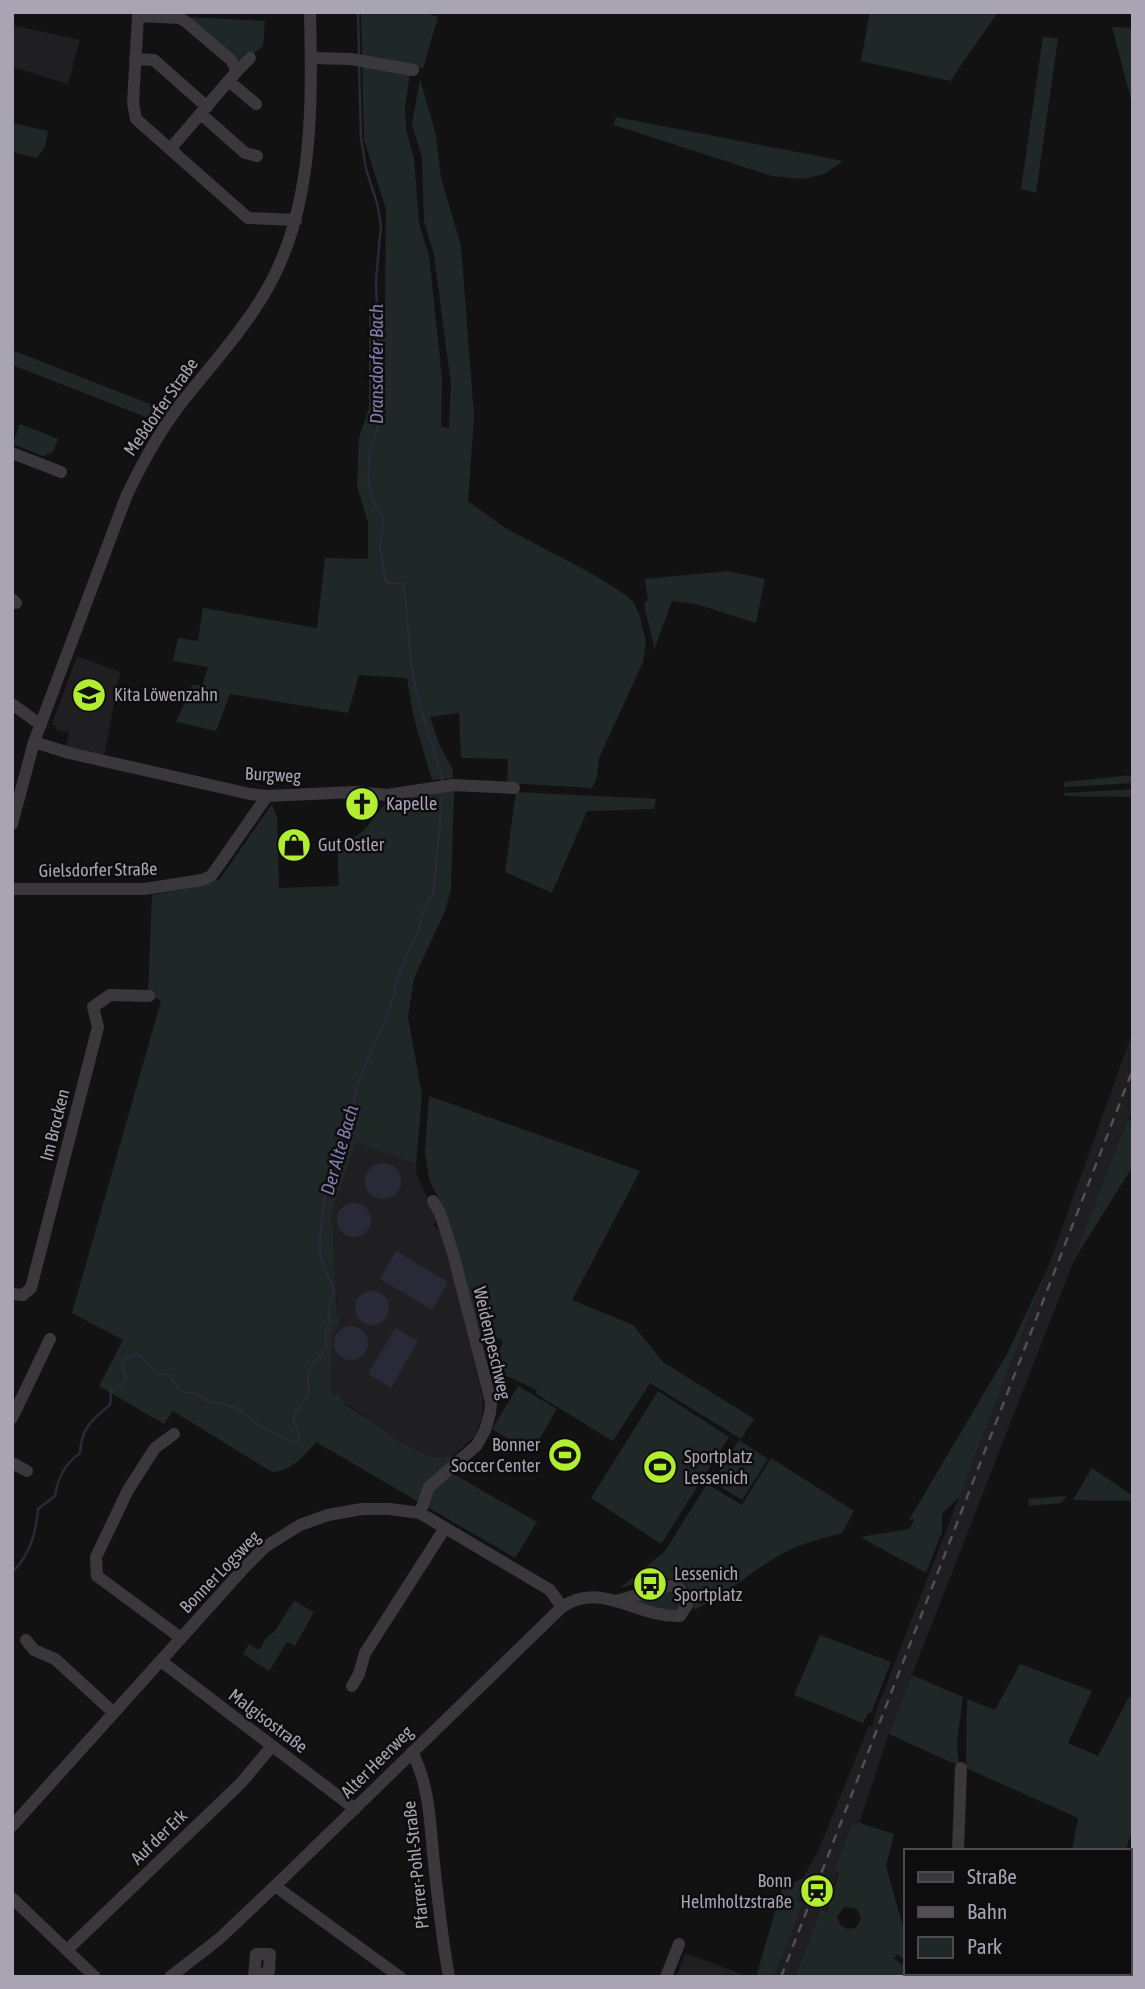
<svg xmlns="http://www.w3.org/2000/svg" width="1145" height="1989" font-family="'Asap Condensed',sans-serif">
	<rect width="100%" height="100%" fill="#131213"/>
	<!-- built -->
	<path fill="#1f1e20" d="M 12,25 L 80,40 L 68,84 L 12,67 Z
		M 77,656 L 120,672 L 104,757 L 65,748 L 69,733 L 55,729 L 56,726 L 52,724 Z
		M 1133,1031 L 1133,1109 L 889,1734 L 860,1821 L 856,1822 L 834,1883 L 827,1912 L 821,1911 L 795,1977 L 772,1977 L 775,1975 L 803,1903 L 798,1901 L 804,1882 L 803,1878 L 819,1849 L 869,1725 L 872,1727 L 876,1711 L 1048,1267 Z
		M 356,1141 L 416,1164 L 417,1175 L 438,1220 L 433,1225 L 443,1234 L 483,1399 L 482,1417 L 474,1437 L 453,1456 L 432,1457 L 391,1437 L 382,1428 L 331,1394 L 332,1332 L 337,1316 L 332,1212 Z
		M 1133,1844 L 1133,1977 L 1075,1977 L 1076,1973 L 1129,1973 L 1129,1854 Z
		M 685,1953 L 744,1975 L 744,1977 L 676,1977 Z"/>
	<!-- green -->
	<path fill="#202827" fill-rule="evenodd" d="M 361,12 L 423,12 L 438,17 L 423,68 L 411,67 L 405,107 L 406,129 L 414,159 L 419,223 L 429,256 L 442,379 L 441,427 L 449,428 L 451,384 L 434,255 L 424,221 L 422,157 L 412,125 L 420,79 L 436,135 L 441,178 L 461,246 L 474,417 L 468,501 L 505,528 L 591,573 L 624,594 L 633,601 L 639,614 L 646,641 L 643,662 L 599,758 L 597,777 L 592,788 L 507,783 L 508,759 L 461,758 L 459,713 L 430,717 L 440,746 L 453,770 L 453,778 L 432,780 L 413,715 L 407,678 L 359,675 L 348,713 L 230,694 L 216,731 L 176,722 L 192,685 L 202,685 L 208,667 L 173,661 L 178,638 L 198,641 L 203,608 L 317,628 L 325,558 L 368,559 L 368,522 L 357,486 L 359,438 L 369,408 L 369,316 L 385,316 L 386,209 L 364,140 Z
		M 870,12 L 998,12 L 950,81 L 861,61 Z
		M 186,17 L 265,21 L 263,46 L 251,56 L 246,52 L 239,60 Z
		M 1112,27 L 1133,28 L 1133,107 Z
		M 1043,37 L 1058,38 L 1036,193 L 1021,189 Z
		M 616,117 L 843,161 L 824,174 L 803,179 L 772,176 L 614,125 Z
		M 12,123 L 48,131 L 45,147 L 37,158 L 12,152 Z
		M 12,350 L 165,410 L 159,422 L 12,365 Z
		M 20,424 L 58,439 L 53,452 L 43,456 L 13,444 Z
		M 728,571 L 765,579 L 756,623 L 696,604 L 672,601 L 654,650 C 653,634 646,619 644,603 L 648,600 L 645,579 Z
		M 1133,775 L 1133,783 L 1064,787 L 1064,782 Z
		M 1133,789 L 1133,797 L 1064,796 L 1064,793 Z
		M 454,790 L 451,889 L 445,911 L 414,978 L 408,1017 L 422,1095 L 416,1164 L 356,1142 L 332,1212 L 337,1316 L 340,1319 L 338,1327 L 332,1333 L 331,1394 L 339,1394 L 344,1404 L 382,1428 L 391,1437 L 432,1457 L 453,1456 L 452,1473 L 537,1522 L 515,1558 L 316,1442 C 304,1456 292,1471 272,1472 L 173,1411 L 164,1424 L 99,1386 L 123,1340 L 72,1313 L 161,1001 L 148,994 L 152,895 L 204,885 L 220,879 L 272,804 L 277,818 L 279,888 L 339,886 L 337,841 C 369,838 368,820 388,801 Z
		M 516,792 L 656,799 L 654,809 L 587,811 L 552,893 L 505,872 Z
		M 429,1096 L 640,1171 L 572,1300 L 633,1325 L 663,1362 L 754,1419 L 741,1439 L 650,1383 L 613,1441 L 536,1394 L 537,1390 L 491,1369 L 503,1342 L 501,1339 L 484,1338 L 477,1331 L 440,1201 L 429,1179 L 425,1153 Z
		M 1128,1120 L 1133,1122 L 1133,1166 L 1072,1263 Z
		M 1048,1267 L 959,1497 L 942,1514 L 942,1532 L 926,1573 L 860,1537 L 909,1529 L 915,1519 L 909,1520 L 1006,1356 Z
		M 518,1386 L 557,1409 L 531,1453 L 492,1429 Z
		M 658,1391 L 729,1437 L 661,1544 L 591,1498 Z
		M 739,1440 L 768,1459 L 742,1500 L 713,1482 Z
		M 771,1458 L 854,1511 L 842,1533 C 824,1538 806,1542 789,1550 C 756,1567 728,1594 694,1610 L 690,1590 C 669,1569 645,1582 620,1588 L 665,1551 L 707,1484 L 742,1505 Z
		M 1092,1468 L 1133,1496 L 1133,1501 L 1073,1500 Z
		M 1067,1496 L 1061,1503 L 1029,1506 L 1028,1499 Z
		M 669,1592 L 676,1593 L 681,1600 L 680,1607 L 674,1611 L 637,1605 L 638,1600 Z
		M 294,1601 L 314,1612 L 295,1646 L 287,1642 L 269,1671 L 243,1654 L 249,1644 L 259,1650 L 267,1637 L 274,1632 Z
		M 820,1635 L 891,1662 L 871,1713 L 868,1713 L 863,1723 L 794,1695 Z
		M 1020,1664 L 1092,1691 L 1068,1743 L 1098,1756 L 1129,1697 L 1133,1699 L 1133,1829 L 1125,1851 L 1072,1851 L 1078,1818 L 966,1768 L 967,1699 L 995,1710 Z
		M 912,1675 L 963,1697 L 957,1742 L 959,1766 L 889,1734 Z
		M 860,1821 L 862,1824 L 894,1834 L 886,1866 L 903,1927 L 905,1928 L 905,1960 L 897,1954 L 894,1958 L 905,1967 L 905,1973 L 912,1973 L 916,1977 L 795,1977 L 821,1910 L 827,1912 L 839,1871 L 835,1870 L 852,1826 ZM 844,1907 L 855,1908 C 862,1914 862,1922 855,1928 L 847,1929 L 840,1925 L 837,1917 Z
		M 803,1878 L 805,1882 L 798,1901 L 803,1903 L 775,1975 L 756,1977 L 782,1888 Z"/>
	<!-- water -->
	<path fill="#2a2937" d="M365 1181a18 18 0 1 1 36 0a18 18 0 1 1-36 0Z
		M337 1220a17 17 0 1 1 34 0a17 17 0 1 1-34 0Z
		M 396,1251 L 448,1282 L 432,1310 L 380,1279 Z
		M355 1308a17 17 0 1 1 34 0a17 17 0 1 1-34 0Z
		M334 1343a17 17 0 1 1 34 0a17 17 0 1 1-34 0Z
		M 395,1328 L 418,1341 L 391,1388 L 368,1374 Z"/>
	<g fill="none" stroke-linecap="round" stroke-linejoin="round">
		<!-- stream -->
		<path stroke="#2a2937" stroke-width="2.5" d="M 358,12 L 359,54
			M 359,65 L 361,138 L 366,169 L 377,203 L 381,225 L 376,280 L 379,385 L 378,427 L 370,453 L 368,482 L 375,506 L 384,519 L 380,546 L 385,579 L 388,583 L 401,583 L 404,587 L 411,663 L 417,695 L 443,781
			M 12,1572 C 30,1556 36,1533 38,1509 L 55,1496 C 58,1477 65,1464 80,1453 C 81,1429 92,1419 110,1405 L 111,1391 L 124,1383 L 126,1378 L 122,1365 L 126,1358 L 135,1354 L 141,1356 L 156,1374 L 169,1375 L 178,1388 L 185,1393 L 195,1393 L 210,1402 L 220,1403 L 239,1409 L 258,1425 L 295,1443 L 299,1440 C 300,1430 294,1426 294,1418 C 293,1410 303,1405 306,1398 C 311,1388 307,1379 309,1369 L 326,1349 L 326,1329 L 330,1321 L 328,1310 L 334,1291 L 321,1258 L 319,1244 L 327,1179 L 350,1120 L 359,1080 L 390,1009 L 400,971 L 417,934 L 424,909 L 433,893 L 443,791"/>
		<!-- minor -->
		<path stroke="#3b383d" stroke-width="12" d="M 311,58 L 351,59 L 413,70
			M 135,59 L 154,60 L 207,107
			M 237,71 L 250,58
			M 230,82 L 256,104
			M 201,114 L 245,153 L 257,156
			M 171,148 L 237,71 L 231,60 L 185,21 L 179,18 L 138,16 L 133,103 L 136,119 L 248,218 L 296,220
			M 12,453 L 61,472
			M 12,599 L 16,603
			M 12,704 L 41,725
			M 34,742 L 69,753 L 250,794 L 267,796 L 355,792 L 387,795 L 453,785 L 514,788
			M 12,824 L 34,742 L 126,497 C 141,465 158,434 179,406 C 210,366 247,327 271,282 C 314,201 312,102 310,12
			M 12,889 L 144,889 L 202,880 L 211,876 L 219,865 L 267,796
			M 12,1294 L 23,1295 L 31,1288 L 98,1027 L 93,1007 L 110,995 L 149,996
			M 12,1418 L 50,1339
			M 174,1434 L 155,1448 L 128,1490 L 96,1557 L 97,1576 L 181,1638
			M 12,1463 L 27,1471
			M 420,1513 L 429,1487 L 477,1445 L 485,1430 L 490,1413 L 491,1402 L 454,1257 L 440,1213 L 433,1201
			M 26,1640 L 34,1650 L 55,1659 L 114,1713
			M 161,1661 L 355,1809
			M 352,1686 L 359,1674 L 365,1653 L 445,1528
			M 412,1752 C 430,1786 430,1825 434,1863 C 438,1901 442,1939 449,1977
			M 12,1826 L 245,1567 L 265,1547 L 300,1525 L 328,1515 L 362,1509 L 390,1509 L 420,1513 L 550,1590 L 562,1607
			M 958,1851 L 961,1768
			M 275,1886 L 400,1977
			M 12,1898 L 95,1977
			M 67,1950 L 241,1783 L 272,1746
			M 170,1977 L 219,1939 L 275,1886 L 562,1607 C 602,1580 637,1618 680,1616 L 687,1605 L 687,1598 L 678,1587 L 669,1586 L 616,1601
			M 254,1977 L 256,1954 L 270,1954 L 269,1971 L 256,1977
			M 666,1977 L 679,1944
			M 928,1977 L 929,1973"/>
		<!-- rail -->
		<path stroke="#534f57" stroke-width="2.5" stroke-dasharray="9 7" stroke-linecap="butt" d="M 781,1977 L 1133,1069"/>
	</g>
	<!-- icons -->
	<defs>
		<g id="school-disc" transform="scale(1.75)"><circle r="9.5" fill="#b1ed30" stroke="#0e0d0e"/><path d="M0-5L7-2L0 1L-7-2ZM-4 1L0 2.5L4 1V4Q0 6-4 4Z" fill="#111"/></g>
		<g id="church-disc" transform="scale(1.75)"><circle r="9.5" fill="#b1ed30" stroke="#0e0d0e"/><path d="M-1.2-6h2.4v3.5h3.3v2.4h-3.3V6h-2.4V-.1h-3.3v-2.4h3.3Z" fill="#111"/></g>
		<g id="shop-disc" transform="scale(1.75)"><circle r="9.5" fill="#b1ed30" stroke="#0e0d0e"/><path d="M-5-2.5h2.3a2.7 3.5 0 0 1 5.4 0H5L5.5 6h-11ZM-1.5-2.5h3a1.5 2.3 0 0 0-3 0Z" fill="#111"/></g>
		<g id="stadium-disc" transform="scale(1.75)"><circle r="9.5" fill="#b1ed30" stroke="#0e0d0e"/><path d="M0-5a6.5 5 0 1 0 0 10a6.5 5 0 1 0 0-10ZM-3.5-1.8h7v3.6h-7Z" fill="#111"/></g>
		<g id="bus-disc" transform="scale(1.75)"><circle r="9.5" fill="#b1ed30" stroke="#0e0d0e"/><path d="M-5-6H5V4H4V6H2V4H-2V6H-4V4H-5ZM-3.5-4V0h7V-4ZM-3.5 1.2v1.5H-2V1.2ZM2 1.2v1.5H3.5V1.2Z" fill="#111"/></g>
		<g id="station-disc" transform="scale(1.75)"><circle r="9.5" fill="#b1ed30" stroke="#0e0d0e"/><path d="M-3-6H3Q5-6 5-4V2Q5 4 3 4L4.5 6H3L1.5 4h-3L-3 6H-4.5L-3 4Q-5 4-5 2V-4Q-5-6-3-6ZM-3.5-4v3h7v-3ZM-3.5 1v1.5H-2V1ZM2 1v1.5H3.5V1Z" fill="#111"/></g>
	</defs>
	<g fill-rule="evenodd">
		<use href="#school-disc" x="89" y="695"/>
		<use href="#church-disc" x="362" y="804"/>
		<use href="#shop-disc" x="294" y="845"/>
		<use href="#stadium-disc" x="565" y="1455"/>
		<use href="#stadium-disc" x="660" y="1467"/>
		<use href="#bus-disc" x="650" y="1584"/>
		<use href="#station-disc" x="817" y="1891"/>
	</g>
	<g text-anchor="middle" stroke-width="5" stroke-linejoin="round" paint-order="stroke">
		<!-- street labels -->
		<g font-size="18" fill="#a9a4b4" stroke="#0e0d0e">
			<text transform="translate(161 407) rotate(-55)" y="6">Meßdorfer Straße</text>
			<text transform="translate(273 775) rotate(3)" y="6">Burgweg</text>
			<text transform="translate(98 870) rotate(-1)" y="6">Gielsdorfer Straße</text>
			<text transform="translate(55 1125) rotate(-76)" y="6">Im Brocken</text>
			<text transform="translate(492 1343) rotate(77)" y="6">Weidenpeschweg</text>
			<text transform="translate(220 1572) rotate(-46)" y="6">Bonner Logsweg</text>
			<text transform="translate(268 1721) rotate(37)" y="6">Malgisostraße</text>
			<text transform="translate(377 1762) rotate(-45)" y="6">Alter Heerweg</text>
			<text transform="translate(159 1837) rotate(-44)" y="6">Auf der Erk</text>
			<text transform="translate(416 1865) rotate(-96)" y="6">Pfarrer-Pohl-Straße</text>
		</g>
		<!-- poi labels -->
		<g font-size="18" fill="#a9a4b4" stroke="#0e0d0e" text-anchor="start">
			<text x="114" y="701">Kita Löwenzahn</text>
			<text x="386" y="810">Kapelle</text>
			<text x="318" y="851">Gut Ostler</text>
			<text x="540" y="1451" text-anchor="end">Bonner<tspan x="540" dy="21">Soccer Center</tspan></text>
			<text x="684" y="1463">Sportplatz<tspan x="684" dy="21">Lessenich</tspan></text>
			<text x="674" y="1580">Lessenich<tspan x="674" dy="21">Sportplatz</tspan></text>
			<text x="792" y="1887" text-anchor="end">Bonn<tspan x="792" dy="21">Helmholtzstraße</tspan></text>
		</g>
		<!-- water labels -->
		<g font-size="19" font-style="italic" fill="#817bae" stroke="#0e0d0e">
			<text transform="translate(376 364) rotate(-90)" y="7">Dransdorfer Bach</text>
			<text transform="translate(339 1150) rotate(-74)" y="7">Der Alte Bach</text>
		</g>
	</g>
	<!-- border -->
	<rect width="1145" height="1989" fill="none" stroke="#a9a4b4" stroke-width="28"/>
	<!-- legend -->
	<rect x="904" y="1849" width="228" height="126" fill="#0e0d0e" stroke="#4c4950" stroke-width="2"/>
	<rect x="918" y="1872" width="35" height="10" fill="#3b383d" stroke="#4c4950" stroke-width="2"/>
	<text x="967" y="1884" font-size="21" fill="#a9a4b4">Straße</text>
	<rect x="918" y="1907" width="35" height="10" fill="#534f57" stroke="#4c4950" stroke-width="2"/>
	<text x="967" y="1919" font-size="21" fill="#a9a4b4">Bahn</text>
	<rect x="918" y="1937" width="35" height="21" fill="#202827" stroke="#4c4950" stroke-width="2"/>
	<text x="967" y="1954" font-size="21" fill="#a9a4b4">Park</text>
</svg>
